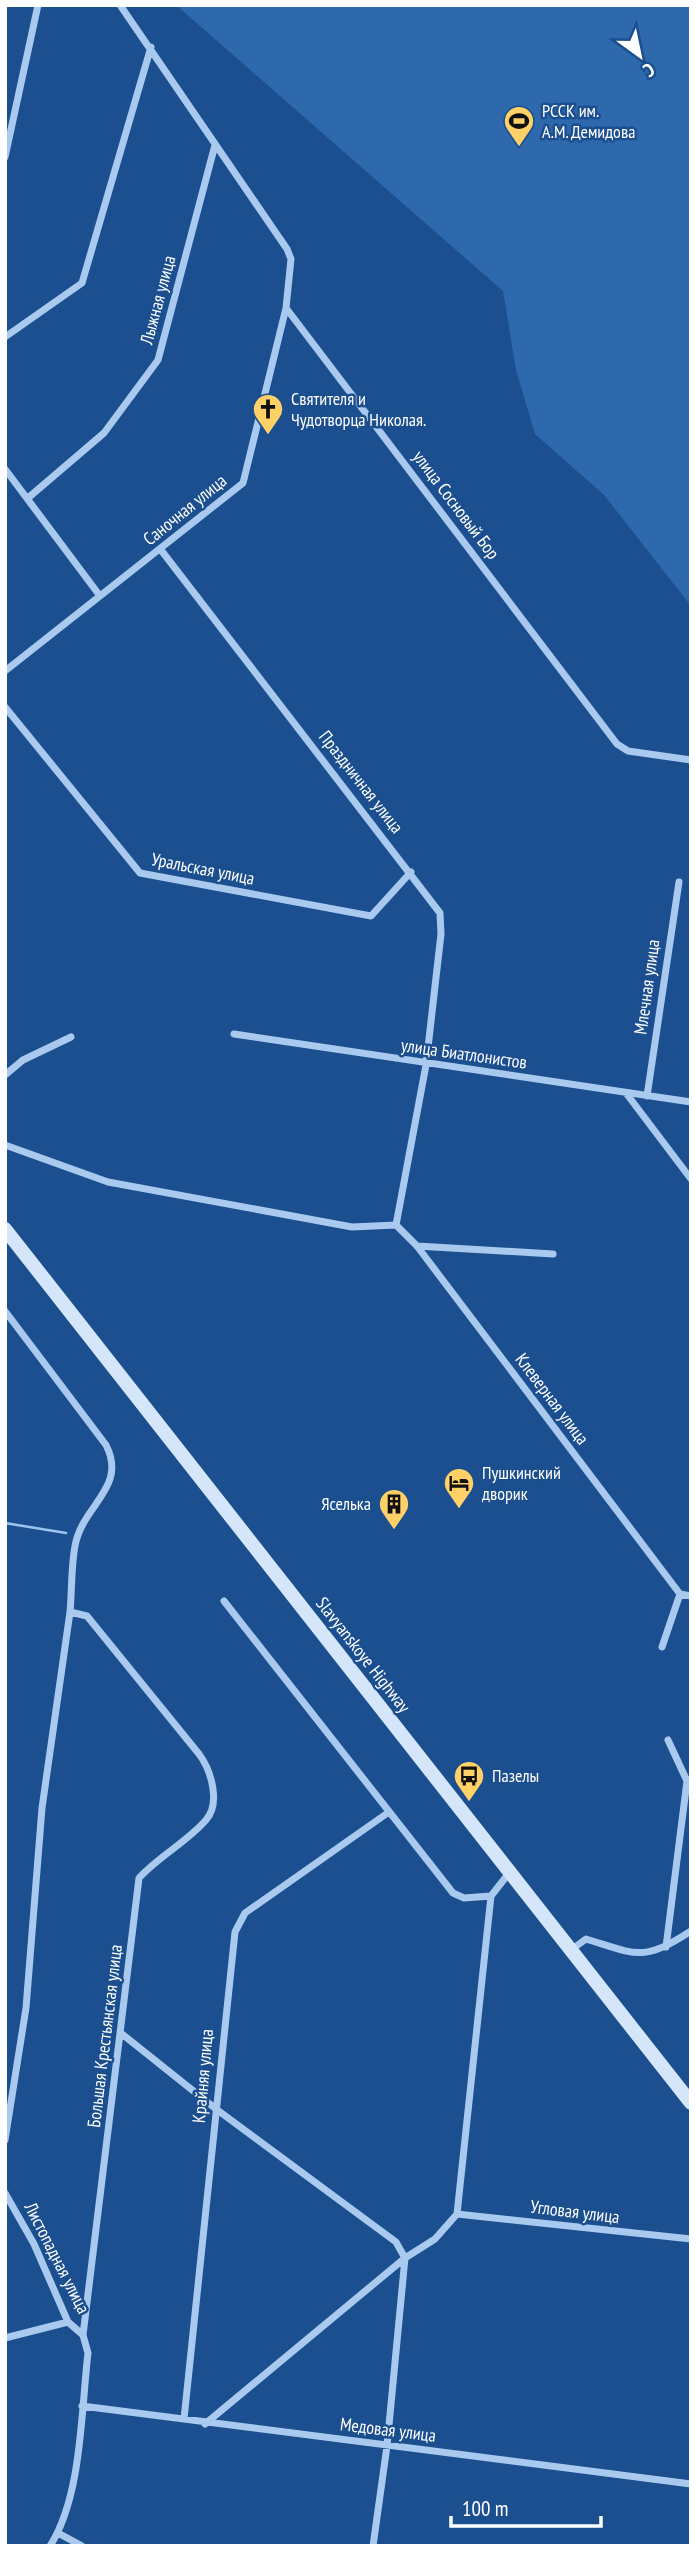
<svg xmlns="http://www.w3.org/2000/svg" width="696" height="2551" font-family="'PT Sans Narrow',sans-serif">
	<rect width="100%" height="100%" fill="#1b4f8f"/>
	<!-- green -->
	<path fill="#2e69ad" d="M 176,5 L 691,5 L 691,606 L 604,495 L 535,434 L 516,370 L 503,291 Z"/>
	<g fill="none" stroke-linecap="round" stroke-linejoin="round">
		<!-- stream -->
		<path stroke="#9cc4f0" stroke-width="2.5" d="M 5,1523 L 66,1533"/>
		<!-- street -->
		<path stroke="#a9c9ee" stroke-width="7" d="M 120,5 L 287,249 L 291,259 L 286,308 L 617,744 L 628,751 L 691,760
			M 5,157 L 38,5
			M 5,337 L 82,283 L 151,47
			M 5,469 L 100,596
			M 28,498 L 104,433 L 158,360 L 215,145
			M 161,550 L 440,913 L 441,934 L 426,1065 L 396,1225
			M 5,671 L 243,483 L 286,308
			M 5,707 L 140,873 L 371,916 L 411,872
			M 234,1034 L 691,1102
			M 5,1075 L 23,1060 L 71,1037
			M 626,1093 L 691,1179
			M 647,1096 L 679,882
			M 5,1145 L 108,1182 L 352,1227 L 396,1225
			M 396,1225 L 417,1246 L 680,1594 L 691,1596
			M 417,1246 L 553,1254
			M 5,1311 L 106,1445 C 128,1488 82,1505 75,1546 C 71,1567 72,1590 70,1612 L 87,1616 L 199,1754 C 211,1770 221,1803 206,1820 C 187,1842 159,1856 139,1878 L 83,2335 L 88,2353 C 81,2411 82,2496 50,2546
			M 224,1601 L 453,1893 L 464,1898 L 491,1896
			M 662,1647 L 680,1594
			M 666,1947 L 687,1781 L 668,1740
			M 571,1950 L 586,1939 C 638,1955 643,1962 691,1931
			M 122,2034 L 216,2109 L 396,2242 L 405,2258 L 205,2424
			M 5,2140 L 26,2008 L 42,1808 L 70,1612
			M 5,2193 L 34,2244 L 68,2322 L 83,2335
			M 457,2214 L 691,2239
			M 5,2338 L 68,2322
			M 82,2406 L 691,2484
			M 184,2419 L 235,1932 L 245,1913 L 389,1812
			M 58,2533 L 82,2546
			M 373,2546 L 387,2446 L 405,2258 L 435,2239 L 457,2214 L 491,1896 L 509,1873"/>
		<!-- secondary -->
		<path stroke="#d6e6fa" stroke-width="14" d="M 5,1229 L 691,2103"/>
	</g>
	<!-- icons -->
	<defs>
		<g id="stadium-pin" transform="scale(1.575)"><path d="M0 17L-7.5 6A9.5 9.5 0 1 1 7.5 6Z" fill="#ffd166" stroke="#1b4f8f"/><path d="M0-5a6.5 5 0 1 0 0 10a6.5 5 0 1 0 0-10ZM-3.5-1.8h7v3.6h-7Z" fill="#111"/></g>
		<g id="church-pin" transform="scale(1.575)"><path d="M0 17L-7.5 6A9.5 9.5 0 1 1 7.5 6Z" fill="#ffd166" stroke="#1b4f8f"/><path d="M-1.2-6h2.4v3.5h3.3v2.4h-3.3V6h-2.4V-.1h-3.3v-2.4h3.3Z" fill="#111"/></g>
		<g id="hotel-pin" transform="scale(1.575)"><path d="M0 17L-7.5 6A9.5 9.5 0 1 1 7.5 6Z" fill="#ffd166" stroke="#1b4f8f"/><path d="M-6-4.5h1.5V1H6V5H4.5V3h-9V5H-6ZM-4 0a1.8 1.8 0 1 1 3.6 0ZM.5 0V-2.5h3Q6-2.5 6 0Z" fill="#111"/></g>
		<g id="building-pin" transform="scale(1.575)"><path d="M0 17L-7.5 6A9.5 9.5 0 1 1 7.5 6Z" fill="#ffd166" stroke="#1b4f8f"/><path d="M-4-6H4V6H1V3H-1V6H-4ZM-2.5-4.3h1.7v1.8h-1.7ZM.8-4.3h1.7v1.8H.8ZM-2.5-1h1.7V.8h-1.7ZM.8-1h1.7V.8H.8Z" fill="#111"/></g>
		<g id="bus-pin" transform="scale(1.575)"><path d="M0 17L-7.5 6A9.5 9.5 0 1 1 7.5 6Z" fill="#ffd166" stroke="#1b4f8f"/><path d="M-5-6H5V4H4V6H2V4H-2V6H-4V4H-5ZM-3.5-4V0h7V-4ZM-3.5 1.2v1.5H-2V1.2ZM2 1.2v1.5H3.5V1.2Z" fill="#111"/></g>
	</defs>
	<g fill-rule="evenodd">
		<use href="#stadium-pin" x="519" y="121"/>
		<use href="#church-pin" x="268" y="409"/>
		<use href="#hotel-pin" x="459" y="1483"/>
		<use href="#building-pin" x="394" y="1504"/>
		<use href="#bus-pin" x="469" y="1776"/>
	</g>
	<g text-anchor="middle" stroke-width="5" stroke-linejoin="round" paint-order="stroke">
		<!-- poi labels -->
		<g font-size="18" fill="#fff" stroke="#1b4f8f" text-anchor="start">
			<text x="542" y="117">РССК им.<tspan x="542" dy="21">А.М. Демидова</tspan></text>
			<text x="291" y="405">Святителя и<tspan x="291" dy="21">Чудотворца Николая.</tspan></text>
			<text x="482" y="1479">Пушкинский<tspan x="482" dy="21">дворик</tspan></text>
			<text x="371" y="1510" text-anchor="end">Яселька</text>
			<text x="492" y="1782">Пазелы</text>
		</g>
		<!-- street labels -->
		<g font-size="18" fill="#fff" stroke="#1b4f8f">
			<text transform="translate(158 300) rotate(-75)" y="6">Лыжная улица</text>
			<text transform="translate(456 505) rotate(53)" y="6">улица Сосновый Бор</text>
			<text transform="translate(185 510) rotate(-39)" y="6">Саночная улица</text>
			<text transform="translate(361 782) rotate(52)" y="6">Праздничная улица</text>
			<text transform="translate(203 869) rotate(11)" y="6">Уральская улица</text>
			<text transform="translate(647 987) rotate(-82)" y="6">Млечная улица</text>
			<text transform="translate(464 1054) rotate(8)" y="6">улица Биатлонистов</text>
			<text transform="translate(552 1399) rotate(53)" y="6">Клеверная улица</text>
			<text transform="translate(363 1655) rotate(52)" y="6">Slavyanskoye Highway</text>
			<text transform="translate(105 2036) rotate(-83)" y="6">Большая Крестьянская улица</text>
			<text transform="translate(203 2076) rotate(-85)" y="6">Крайняя улица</text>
			<text transform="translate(575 2212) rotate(7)" y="6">Угловая улица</text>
			<text transform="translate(57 2258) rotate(63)" y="6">Листопадная улица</text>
			<text transform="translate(388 2430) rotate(7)" y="6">Медовая улица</text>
		</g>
	</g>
	<!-- border -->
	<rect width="696" height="2551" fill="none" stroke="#ffffff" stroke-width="14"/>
	<!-- north arrow -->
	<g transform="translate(640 56) rotate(147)" stroke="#1b4f8f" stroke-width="5" paint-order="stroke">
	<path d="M0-5L12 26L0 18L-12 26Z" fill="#ffffff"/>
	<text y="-10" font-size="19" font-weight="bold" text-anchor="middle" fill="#ffffff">С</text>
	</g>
	<!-- scale -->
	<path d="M451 2516v10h150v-10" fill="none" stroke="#ffffff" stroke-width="3.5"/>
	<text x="462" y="2516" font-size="21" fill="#ffffff" stroke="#1b4f8f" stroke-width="5" paint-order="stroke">100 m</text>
</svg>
